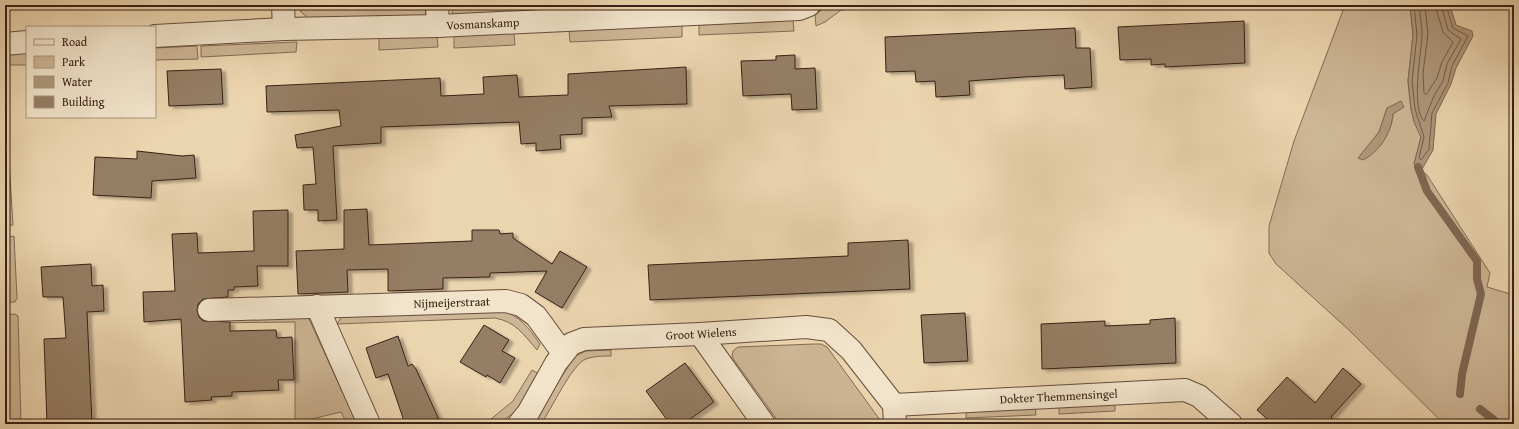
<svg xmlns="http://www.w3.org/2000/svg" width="1519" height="429" font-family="'Gentium Book Plus',serif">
	<defs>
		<filter id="shadow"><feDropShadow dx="4.5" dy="2.5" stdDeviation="1" flood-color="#0004"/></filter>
	</defs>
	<rect width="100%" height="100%" fill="#ebd5af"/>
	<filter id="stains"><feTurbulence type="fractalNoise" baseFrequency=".005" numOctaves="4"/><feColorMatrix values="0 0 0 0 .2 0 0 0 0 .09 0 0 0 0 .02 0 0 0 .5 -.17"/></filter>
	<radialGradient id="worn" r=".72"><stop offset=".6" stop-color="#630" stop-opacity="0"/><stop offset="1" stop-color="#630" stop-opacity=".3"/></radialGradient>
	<!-- green -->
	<path fill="#cdb695" stroke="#826b55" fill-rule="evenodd" d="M 298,5 L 426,5 L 426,17 L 308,18 L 301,12 Z
		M 451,5 L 557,5 L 558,11 L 453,16 Z
		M 562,5 L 696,5 L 562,11 Z
		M 828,5 L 897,5 L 841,10 L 825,22 L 816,26 L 815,15 Z
		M 1345,5 L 1410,5 L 1413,35 L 1408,81 L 1411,110 L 1421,137 L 1414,164 L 1427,175 L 1490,273 L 1487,287 L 1514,295 L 1514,424 L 1444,424 L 1350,331 L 1276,264 L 1269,253 L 1269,226 L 1294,141 ZM 1387,108 L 1393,114 C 1391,139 1376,144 1359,158 L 1379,132 Z
		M 793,20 L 794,31 L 699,35 L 699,25 Z
		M 682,25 L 682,37 L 570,42 L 569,30 Z
		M 514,33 L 515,45 L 454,48 L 454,35 Z
		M 437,36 L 438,47 L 379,50 L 379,38 Z
		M 297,42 L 296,52 L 201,57 L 201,46 Z
		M 197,46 L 198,59 L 155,60 L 155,48 Z
		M 27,53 L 27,65 L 9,65 L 9,54 Z
		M 5,96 L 13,225 L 5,226 Z
		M 14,236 L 17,298 L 15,302 L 5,302 L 5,238 Z
		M 205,301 L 304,316 L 309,319 L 357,424 L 347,424 L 341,412 L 295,423 L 295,322 L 206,323 Z
		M 501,310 C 521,317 528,327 540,344 L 537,350 C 523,334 516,322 495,318 L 337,324 L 341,318 L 347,316 Z
		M 15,314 L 18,316 L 21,424 L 5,424 L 5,315 Z
		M 814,344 L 821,344 L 827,347 L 883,424 L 780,424 L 732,357 L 733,351 L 738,347 Z
		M 611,350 L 611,356 C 603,356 594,356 586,359 C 572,364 551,410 541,424 L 531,424 L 575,356 L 586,351 Z
		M 532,370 L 539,374 L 517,410 L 499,424 L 485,424 L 513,401 Z
		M 1115,403 L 1115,411 L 1059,414 L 1059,406 Z
		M 1035,407 L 1036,415 L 966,418 L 966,410 Z"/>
	<!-- water -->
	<path fill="#ae977b" stroke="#7f6752" d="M 1410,5 L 1450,5 L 1456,25 L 1472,31 L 1473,36 L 1456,68 L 1451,84 L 1436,114 L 1433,150 L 1421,171 L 1414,164 L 1421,137 L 1414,122 L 1411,109 L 1408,81 L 1413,35 Z
		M 1401,101 L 1404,107 L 1393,114 C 1391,134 1380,151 1363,160 L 1358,158 L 1379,132 L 1387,108 Z"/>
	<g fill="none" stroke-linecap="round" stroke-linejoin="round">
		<!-- shore -->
		<path stroke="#735c48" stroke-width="1" d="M 1414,5 L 1417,35 L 1412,81 L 1415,109 L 1424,137 L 1419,158 L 1421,160 L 1429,149 L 1432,113 L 1448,83 L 1452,66 L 1468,36 L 1453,28 L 1446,5
			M 1419,5 C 1420,15 1422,26 1422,36 C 1421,53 1411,109 1424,121 L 1434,96 L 1443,81 L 1447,64 L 1461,39 L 1448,30 L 1441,5
			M 1425,5 L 1428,34 L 1423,73 L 1424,93 L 1426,95 L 1437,78 L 1442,62 L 1453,42 L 1443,32 L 1435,5"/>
		<!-- stream -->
		<path stroke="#7f6752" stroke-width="8" d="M 1418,167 L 1427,191 L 1477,261 L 1477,279 L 1481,294 L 1462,374 L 1460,394
			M 1480,409 L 1499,424"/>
	</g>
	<!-- building -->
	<path fill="#957e65" stroke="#382015" filter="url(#shadow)" d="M 1244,21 L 1245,63 L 1165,67 L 1165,64 L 1151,65 L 1151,59 L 1120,60 L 1118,27 Z
		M 1075,28 L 1076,48 L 1090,48 L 1092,87 L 1065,89 L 1064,75 L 1024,77 L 969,81 L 970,95 L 936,97 L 935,81 L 916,82 L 915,71 L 886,72 L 885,37 Z
		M 795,55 L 795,69 L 815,68 L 817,109 L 792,110 L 791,94 L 743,96 L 741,61 L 776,60 L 776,56 Z
		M 686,67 L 687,104 L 609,106 L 612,117 L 582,118 L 582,134 L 560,135 L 561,149 L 536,151 L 536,143 L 521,144 L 519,122 L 381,127 L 381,143 L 333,146 L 337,220 L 318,221 L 318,210 L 304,210 L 303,185 L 316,184 L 313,147 L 297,148 L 295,135 L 341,126 L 339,110 L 267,112 L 266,86 L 440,78 L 441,96 L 484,94 L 483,77 L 517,75 L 519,97 L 568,95 L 568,74 Z
		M 221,69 L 223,104 L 169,106 L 167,71 Z
		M 137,151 L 182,156 L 194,155 L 196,178 L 152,181 L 151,198 L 93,195 L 95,157 L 137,159 Z
		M 367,209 L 369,245 L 472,241 L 472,230 L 499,230 L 500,234 L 513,233 L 513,238 L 552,264 L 560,251 L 587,267 L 562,308 L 535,292 L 547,271 L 490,273 L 490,277 L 443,278 L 443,289 L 388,291 L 388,269 L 347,270 L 348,292 L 298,294 L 296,251 L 344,249 L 344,210 Z
		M 288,210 L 288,266 L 257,266 L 258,286 L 234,287 L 234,290 L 228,290 L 228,297 L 203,299 L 198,304 L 197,311 L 199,317 L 203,321 L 230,322 L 230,331 L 276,330 L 277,338 L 292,337 L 294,380 L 278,380 L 279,390 L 232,392 L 232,396 L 211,397 L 212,400 L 185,402 L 181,319 L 144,322 L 143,292 L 175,291 L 172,234 L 197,233 L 198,253 L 254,251 L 253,211 Z
		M 908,240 L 910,289 L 650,300 L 648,265 L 848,256 L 848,243 Z
		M 91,264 L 92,286 L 103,285 L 104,311 L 87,312 L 92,424 L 47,424 L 44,339 L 66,338 L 63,297 L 43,297 L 41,267 Z
		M 965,313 L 968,361 L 924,363 L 921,315 Z
		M 1175,318 L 1176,363 L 1042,369 L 1041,324 L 1105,321 L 1105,326 L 1127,325 L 1150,324 L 1150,320 Z
		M 484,325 L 509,340 L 502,351 L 515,358 L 500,383 L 487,375 L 486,377 L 460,362 Z
		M 398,336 L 408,366 L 412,364 L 416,369 L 441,424 L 405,424 L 388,374 L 376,378 L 366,348 Z
		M 685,363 L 714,402 L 683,424 L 670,424 L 646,391 Z
		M 1343,368 L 1361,384 L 1331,417 L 1338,424 L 1273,424 L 1257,410 L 1287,377 L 1315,403 Z"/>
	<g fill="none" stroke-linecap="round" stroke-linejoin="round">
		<!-- street casing -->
		<g stroke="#654d3c" stroke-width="24">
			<g id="street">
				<path d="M 283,5 L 284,29"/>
				<path d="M 437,5 L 438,26"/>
				<path id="s1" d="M 155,36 L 284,29 L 438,26 L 799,9 L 809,5"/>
				<path d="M 5,44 L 27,42"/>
				<path d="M 317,306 L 369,424"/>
				<path id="s2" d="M 209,310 L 506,301 L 521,305 L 536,316 L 563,353"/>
				<path d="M 700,334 L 764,424"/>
				<path id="s3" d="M 894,405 L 1185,390 L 1199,396 L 1231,424"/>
				<path d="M 894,405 L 895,424"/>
				<path id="s4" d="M 519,424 L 528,413 L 556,363 L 571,344 L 584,339 L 607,338 L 700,334 L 806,327 L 829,330 L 851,350 L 894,405"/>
			</g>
		</g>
		<!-- street -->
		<use href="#street" stroke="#f2e4cb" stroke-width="22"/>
	</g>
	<g text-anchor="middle" stroke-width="4" stroke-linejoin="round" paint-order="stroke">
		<!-- street labels -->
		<g font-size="12" fill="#382015" stroke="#f2e4cb">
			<text dy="4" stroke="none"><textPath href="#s1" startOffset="328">Vosmanskamp</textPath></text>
			<text dy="4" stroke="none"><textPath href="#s2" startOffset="243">Nijmeijerstraat</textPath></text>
			<text dy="4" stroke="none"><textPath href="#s4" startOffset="227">Groot Wielens</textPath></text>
			<text dy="4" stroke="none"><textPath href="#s3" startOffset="165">Dokter Themmensingel</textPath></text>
		</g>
	</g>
	<!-- margin -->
	<rect width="1519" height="429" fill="none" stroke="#ebd5af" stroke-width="20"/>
	<rect x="6" y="6" width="1507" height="417" fill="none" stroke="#382015" stroke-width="2"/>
	<rect x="10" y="10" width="1499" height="409" fill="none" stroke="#382015"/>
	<!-- legend -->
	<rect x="26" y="26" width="130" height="92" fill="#f2e4cb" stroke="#a89682"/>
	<rect x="34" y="39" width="20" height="6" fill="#f2e4cb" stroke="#a89682"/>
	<text x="62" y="46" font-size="12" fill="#382015">Road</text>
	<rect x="34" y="56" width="20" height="12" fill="#cdb695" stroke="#a89682"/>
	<text x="62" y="66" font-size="12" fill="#382015">Park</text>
	<rect x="34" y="76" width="20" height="12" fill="#ae977b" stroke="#a89682"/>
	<text x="62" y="86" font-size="12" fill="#382015">Water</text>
	<rect x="34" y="96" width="20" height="12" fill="#957e65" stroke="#a89682"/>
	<text x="62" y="106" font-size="12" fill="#382015">Building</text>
	<rect width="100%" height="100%" filter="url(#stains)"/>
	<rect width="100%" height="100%" fill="url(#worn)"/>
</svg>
